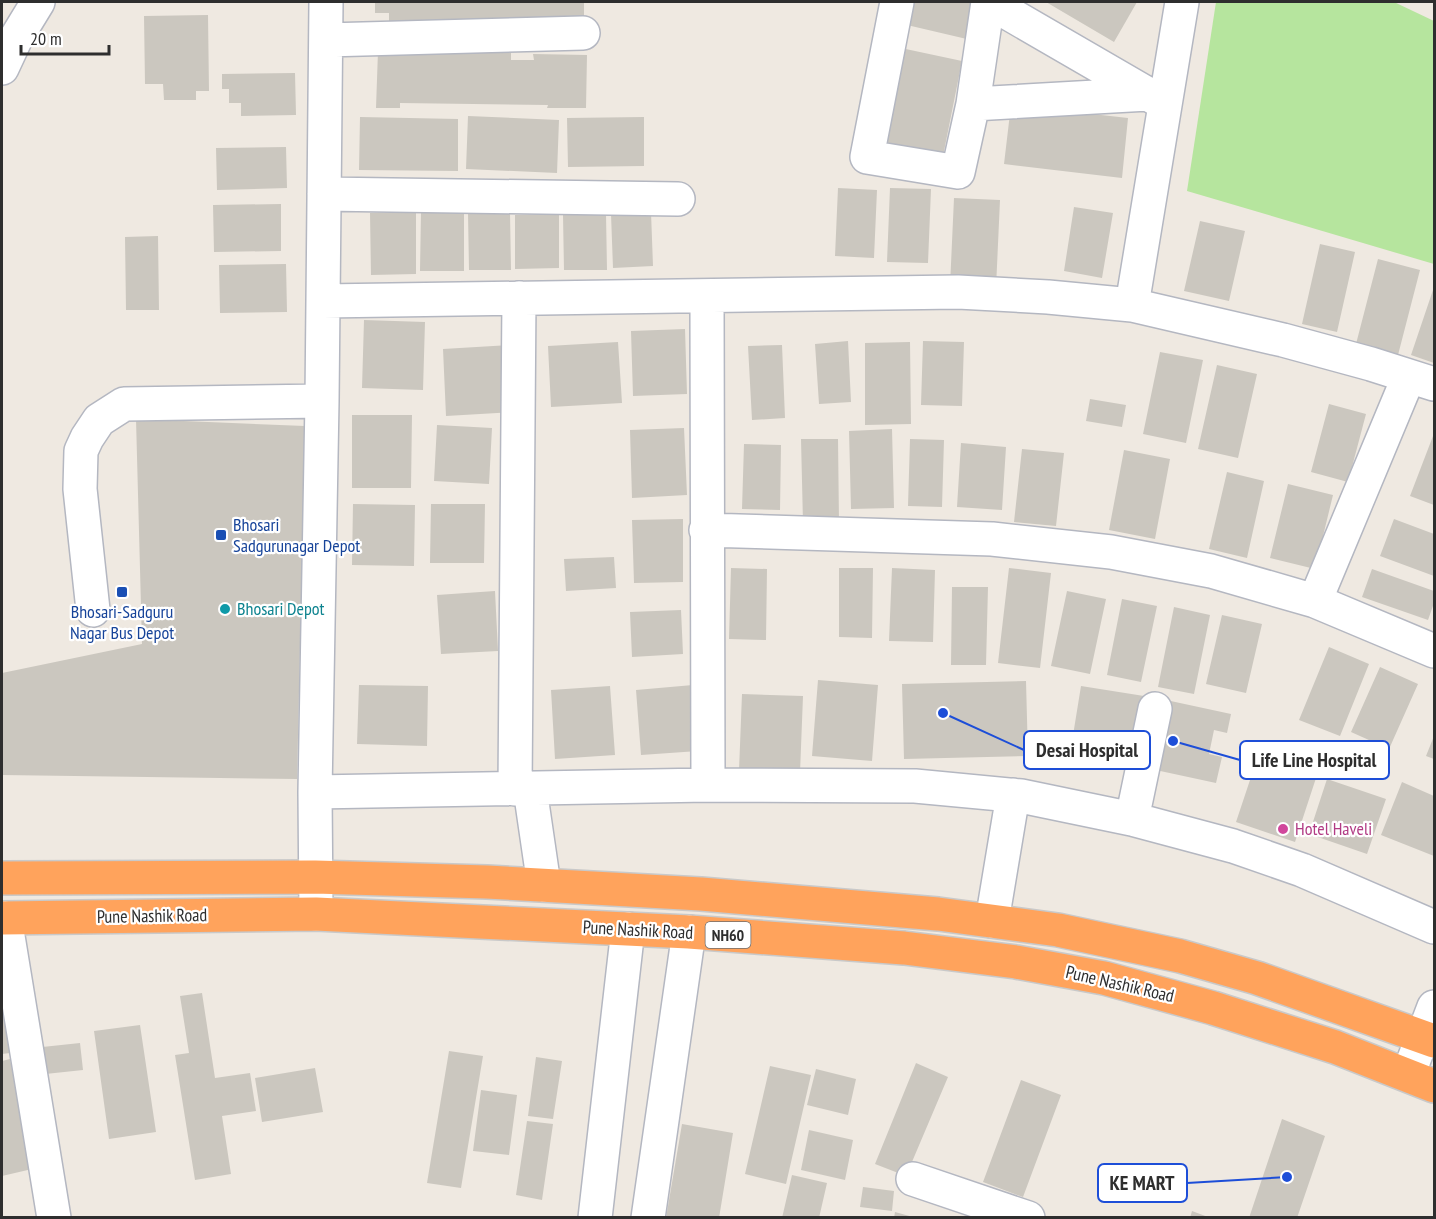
<svg xmlns="http://www.w3.org/2000/svg" width="1436" height="1219" font-family="'PT Sans Narrow',sans-serif">
	<rect width="100%" height="100%" fill="#efe9e1"/>
	<!-- green -->
	<path fill="#b6e59e" d="M 1216,2 L 1394,2 L 1434,21 L 1434,264 L 1187,191 Z"/>
	<!-- building -->
	<path fill="#cbc7bf" d="M 375,2 L 584,2 L 584,26 L 436,29 L 436,20 L 389,21 L 389,13 L 375,13 Z
		M 913,2 L 980,2 L 971,40 L 907,25 Z
		M 1046,2 L 1137,2 L 1114,42 Z
		M 208,15 L 209,91 L 196,91 L 196,100 L 164,100 L 163,84 L 145,84 L 144,16 Z
		M 901,48 L 962,61 L 942,161 L 880,148 Z
		M 378,51 L 511,53 L 511,60 L 534,60 L 533,54 L 587,55 L 586,108 L 547,108 L 548,105 L 400,103 L 400,108 L 376,108 Z
		M 295,73 L 296,115 L 241,116 L 241,103 L 229,103 L 229,89 L 222,89 L 222,74 Z
		M 1011,105 L 1128,118 L 1122,178 L 1004,164 Z
		M 468,116 L 559,120 L 557,173 L 466,169 Z
		M 360,117 L 458,119 L 458,171 L 359,170 Z
		M 644,117 L 644,166 L 568,167 L 567,118 Z
		M 286,147 L 287,188 L 217,190 L 216,148 Z
		M 838,188 L 877,190 L 874,258 L 835,256 Z
		M 890,188 L 931,189 L 928,263 L 887,262 Z
		M 954,198 L 1000,200 L 996,288 L 950,286 Z
		M 281,204 L 281,251 L 214,252 L 213,205 Z
		M 1074,207 L 1113,213 L 1102,278 L 1064,271 Z
		M 416,212 L 416,274 L 371,275 L 370,213 Z
		M 421,212 L 464,212 L 464,271 L 420,271 Z
		M 651,212 L 653,266 L 613,268 L 611,214 Z
		M 468,213 L 510,213 L 511,270 L 469,270 Z
		M 559,214 L 559,268 L 515,269 L 515,215 Z
		M 606,214 L 607,270 L 564,270 L 563,215 Z
		M 1200,221 L 1245,231 L 1229,301 L 1184,291 Z
		M 158,236 L 159,310 L 126,310 L 125,237 Z
		M 1320,244 L 1355,252 L 1337,332 L 1302,324 Z
		M 1378,259 L 1420,270 L 1398,355 L 1356,344 Z
		M 286,264 L 287,312 L 220,313 L 219,265 Z
		M 1434,287 L 1434,363 L 1411,355 Z
		M 364,320 L 425,322 L 423,390 L 362,388 Z
		M 685,329 L 687,394 L 633,396 L 631,331 Z
		M 848,341 L 851,402 L 819,404 L 815,344 Z
		M 923,341 L 964,342 L 962,406 L 921,405 Z
		M 618,342 L 622,403 L 551,407 L 548,346 Z
		M 910,342 L 911,424 L 865,425 L 865,343 Z
		M 510,345 L 513,412 L 446,416 L 443,349 Z
		M 782,345 L 785,418 L 752,420 L 748,346 Z
		M 1160,352 L 1203,360 L 1186,443 L 1143,434 Z
		M 1217,365 L 1257,374 L 1238,458 L 1198,449 Z
		M 1090,399 L 1126,405 L 1122,427 L 1086,421 Z
		M 1329,404 L 1366,414 L 1348,482 L 1311,472 Z
		M 352,415 L 412,415 L 411,488 L 352,488 Z
		M 136,419 L 305,426 L 297,779 L 2,775 L 2,673 L 142,644 Z
		M 437,425 L 492,428 L 489,484 L 434,481 Z
		M 684,428 L 687,495 L 632,498 L 630,430 Z
		M 892,429 L 894,508 L 851,509 L 849,431 Z
		M 1433,436 L 1434,436 L 1434,505 L 1410,496 Z
		M 801,439 L 838,439 L 839,522 L 803,523 Z
		M 910,439 L 944,440 L 942,507 L 908,506 Z
		M 961,443 L 1006,447 L 1002,510 L 957,507 Z
		M 744,444 L 781,445 L 780,510 L 742,509 Z
		M 1022,449 L 1064,453 L 1056,526 L 1014,522 Z
		M 1124,450 L 1170,459 L 1155,539 L 1109,530 Z
		M 1227,472 L 1264,481 L 1247,558 L 1209,549 Z
		M 1288,484 L 1333,495 L 1315,569 L 1270,558 Z
		M 353,504 L 415,505 L 414,566 L 352,565 Z
		M 431,504 L 485,504 L 484,563 L 430,563 Z
		M 683,519 L 683,582 L 634,583 L 632,520 Z
		M 1394,519 L 1434,534 L 1434,576 L 1380,556 Z
		M 614,557 L 616,588 L 566,591 L 564,559 Z
		M 731,568 L 767,569 L 766,640 L 729,639 Z
		M 839,568 L 873,568 L 872,638 L 839,637 Z
		M 892,568 L 935,570 L 933,642 L 889,641 Z
		M 1009,568 L 1051,573 L 1040,668 L 998,663 Z
		M 1372,569 L 1434,591 L 1434,603 L 1428,620 L 1362,597 Z
		M 952,587 L 988,587 L 986,665 L 951,665 Z
		M 495,591 L 498,651 L 441,654 L 437,595 Z
		M 1067,591 L 1106,599 L 1090,674 L 1051,666 Z
		M 1122,599 L 1157,606 L 1141,682 L 1107,675 Z
		M 1174,607 L 1210,615 L 1194,694 L 1158,687 Z
		M 681,610 L 683,654 L 632,657 L 630,612 Z
		M 1222,615 L 1262,624 L 1246,693 L 1206,684 Z
		M 1329,647 L 1369,664 L 1340,736 L 1299,720 Z
		M 1380,667 L 1418,684 L 1389,749 L 1351,732 Z
		M 818,680 L 878,685 L 872,761 L 812,756 Z
		M 1026,681 L 1028,756 L 904,759 L 902,684 Z
		M 359,685 L 428,686 L 427,746 L 357,744 Z
		M 693,685 L 698,751 L 641,755 L 636,690 Z
		M 610,686 L 615,755 L 555,759 L 551,690 Z
		M 1081,686 L 1144,696 L 1131,770 L 1069,760 Z
		M 742,694 L 803,696 L 800,773 L 739,771 Z
		M 1166,700 L 1231,714 L 1227,733 L 1214,730 L 1209,754 L 1222,757 L 1216,783 L 1151,769 Z
		M 1434,736 L 1434,759 L 1426,756 Z
		M 1258,756 L 1317,775 L 1295,842 L 1236,822 Z
		M 1327,779 L 1386,799 L 1367,854 L 1309,834 Z
		M 1402,782 L 1434,796 L 1434,856 L 1381,835 Z
		M 202,993 L 215,1078 L 250,1073 L 256,1111 L 222,1116 L 231,1174 L 195,1180 L 175,1055 L 189,1053 L 180,996 Z
		M 14,1013 L 18,1052 L 2,1054 L 2,1015 Z
		M 140,1025 L 156,1132 L 109,1139 L 94,1031 Z
		M 80,1043 L 83,1070 L 36,1075 L 33,1048 Z
		M 449,1051 L 483,1056 L 461,1188 L 427,1183 Z
		M 536,1057 L 562,1061 L 553,1119 L 528,1116 Z
		M 10,1059 L 32,1169 L 2,1176 L 2,1061 Z
		M 916,1063 L 948,1077 L 906,1176 L 875,1164 Z
		M 770,1066 L 811,1075 L 786,1184 L 745,1174 Z
		M 315,1068 L 323,1112 L 262,1122 L 255,1078 Z
		M 816,1069 L 856,1079 L 848,1115 L 807,1105 Z
		M 1021,1080 L 1061,1095 L 1023,1197 L 983,1182 Z
		M 481,1090 L 517,1095 L 509,1155 L 473,1151 Z
		M 1282,1119 L 1325,1136 L 1297,1218 L 1249,1218 Z
		M 527,1121 L 553,1124 L 542,1200 L 516,1195 Z
		M 682,1124 L 733,1133 L 719,1218 L 666,1218 Z
		M 809,1130 L 853,1140 L 845,1180 L 801,1170 Z
		M 792,1175 L 827,1183 L 819,1218 L 782,1218 Z
		M 863,1187 L 894,1191 L 892,1211 L 860,1207 Z
		M 1192,1211 L 1208,1217 L 1207,1218 L 1190,1218 Z
		M 895,1212 L 913,1217 L 913,1218 L 894,1218 Z"/>
	<g fill="none" stroke-linecap="round" stroke-linejoin="round">
		<!-- minor casing -->
		<g stroke="#b4b7c1" stroke-width="36">
			<path id="minor" d="M 897,2 L 867,157 L 958,172 L 973,104 L 988,2
				M 989,2 L 1165,104
				M 326,40 L 583,33
				M 2,68 L 16,38 L 38,2
				M 973,104 L 1148,94
				M 324,194 L 678,199
				M 707,296 L 708,785
				M 323,301 L 958,292 L 1048,297 L 1132,305 L 1283,340 L 1371,364 L 1434,384
				M 1132,305 L 1182,2
				M 706,530 L 992,539 L 1111,552 L 1211,571 L 1315,601 L 1434,651
				M 1315,601 L 1409,376
				M 93,610 L 80,489 L 81,451 L 87,438 L 99,420 L 124,404 L 322,401
				M 515,789 L 519,298
				M 530,789 L 544,885
				M 315,792 L 708,785 L 915,786 L 1021,796 L 1132,819 L 1233,846 L 1302,870 L 1434,927
				M 1132,819 L 1155,709
				M 316,914 L 315,792 L 322,401 L 326,2
				M 5,918 L 54,1218
				M 992,921 L 1013,795
				M 1408,1075 L 1434,1007
				M 913,1179 L 1028,1218
				M 595,1218 L 628,929
				M 648,1218 L 689,932"/>
		</g>
		<!-- highway casing -->
		<g stroke="#c9c9c9" stroke-width="36">
			<path id="highway" d="M 2,878 L 315,877 L 487,882 L 701,894 L 938,914 L 1058,930 L 1180,956 L 1257,978 L 1434,1041
				M 2,918 L 316,914 L 689,932 L 904,948 L 1016,962 L 1104,978 L 1213,1008 L 1335,1047 L 1434,1086"/>
		</g>
		<!-- minor -->
		<use href="#minor" stroke="#fff" stroke-width="33"/>
		<!-- highway -->
		<use href="#highway" stroke="#ffa35c" stroke-width="33"/>
	</g>
	<!-- markers -->
	<g fill="#1a4fb4" stroke="#fff" stroke-width="2">
		<rect x="215" y="529" width="12" height="12" rx="3"/>
		<rect x="116" y="586" width="12" height="12" rx="3"/>
	</g>
	<circle fill="#0f9aa8" stroke="#fff" stroke-width="2" cx="225" cy="609" r="6"/>
	<circle fill="#d1479c" stroke="#fff" stroke-width="2" cx="1283" cy="829" r="6"/>
	<g text-anchor="middle" stroke-width="4.5" stroke-linejoin="round" paint-order="stroke">
		<!-- shield labels -->
		<rect fill="#fff" stroke="#6d6d6d" stroke-width="1.5" x="705.5" y="922" width="45" height="26" rx="4.5"/>
		<g font-size="16" font-weight="bold" fill="#2e2e2e">
			<text x="728" y="941">NH60</text>
		</g>
		<!-- transit labels -->
		<g font-size="18" fill="#164399" stroke="#fff" text-anchor="start">
			<text x="233" y="531">Bhosari<tspan x="233" dy="21">Sadgurunagar Depot</tspan></text>
			<text x="122" y="618" text-anchor="middle">Bhosari-Sadguru<tspan x="122" dy="21">Nagar Bus Depot</tspan></text>
		</g>
		<!-- culture labels -->
		<g font-size="18" fill="#0d838f" stroke="#fff" text-anchor="start">
			<text x="237" y="615">Bhosari Depot</text>
		</g>
		<!-- hotel labels -->
		<g font-size="18" fill="#b23c85" stroke="#fff" text-anchor="start">
			<text x="1295" y="835">Hotel Haveli</text>
		</g>
		<!-- street labels -->
		<g font-size="18" fill="#2e2e2e" stroke="#fff">
			<text transform="translate(152 916) rotate(-1)" y="6">Pune Nashik Road</text>
			<text transform="translate(638 930) rotate(3)" y="6">Pune Nashik Road</text>
			<text transform="translate(1120 984) rotate(13)" y="6">Pune Nashik Road</text>
		</g>
	</g>
	<!-- callouts -->
	<path fill="none" stroke="#1d4ed8" stroke-width="2" d="M943 713L1024 750M1173 741L1240 760M1287 1177L1187 1183"/>
	<g fill="#1d4ed8" stroke="#fff" stroke-width="2">
		<circle cx="943" cy="713" r="6"/>
		<circle cx="1173" cy="741" r="6"/>
		<circle cx="1287" cy="1177" r="6"/>
	</g>
	<g fill="#fff" stroke="#1d4ed8" stroke-width="2">
		<rect x="1024" y="731" width="126" height="38" rx="6"/>
		<rect x="1240" y="741" width="149" height="38" rx="6"/>
		<rect x="1098" y="1164" width="89" height="38" rx="6"/>
	</g>
	<g font-size="20" text-anchor="middle" font-weight="bold" fill="#2e2e2e">
		<text x="1087" y="757">Desai Hospital</text>
		<text x="1314" y="767">Life Line Hospital</text>
		<text x="1142" y="1190">KE MART</text>
	</g>
	<!-- border -->
	<rect width="1436" height="1219" fill="none" stroke="#2e2e2e" stroke-width="6"/>
	<!-- scale -->
	<path d="M21 45v9h88v-9" fill="none" stroke="#2e2e2e" stroke-width="3"/>
	<text x="30" y="45" font-size="18" fill="#2e2e2e" stroke="#ffffff" stroke-width="4.5" paint-order="stroke">20 m</text>
</svg>
